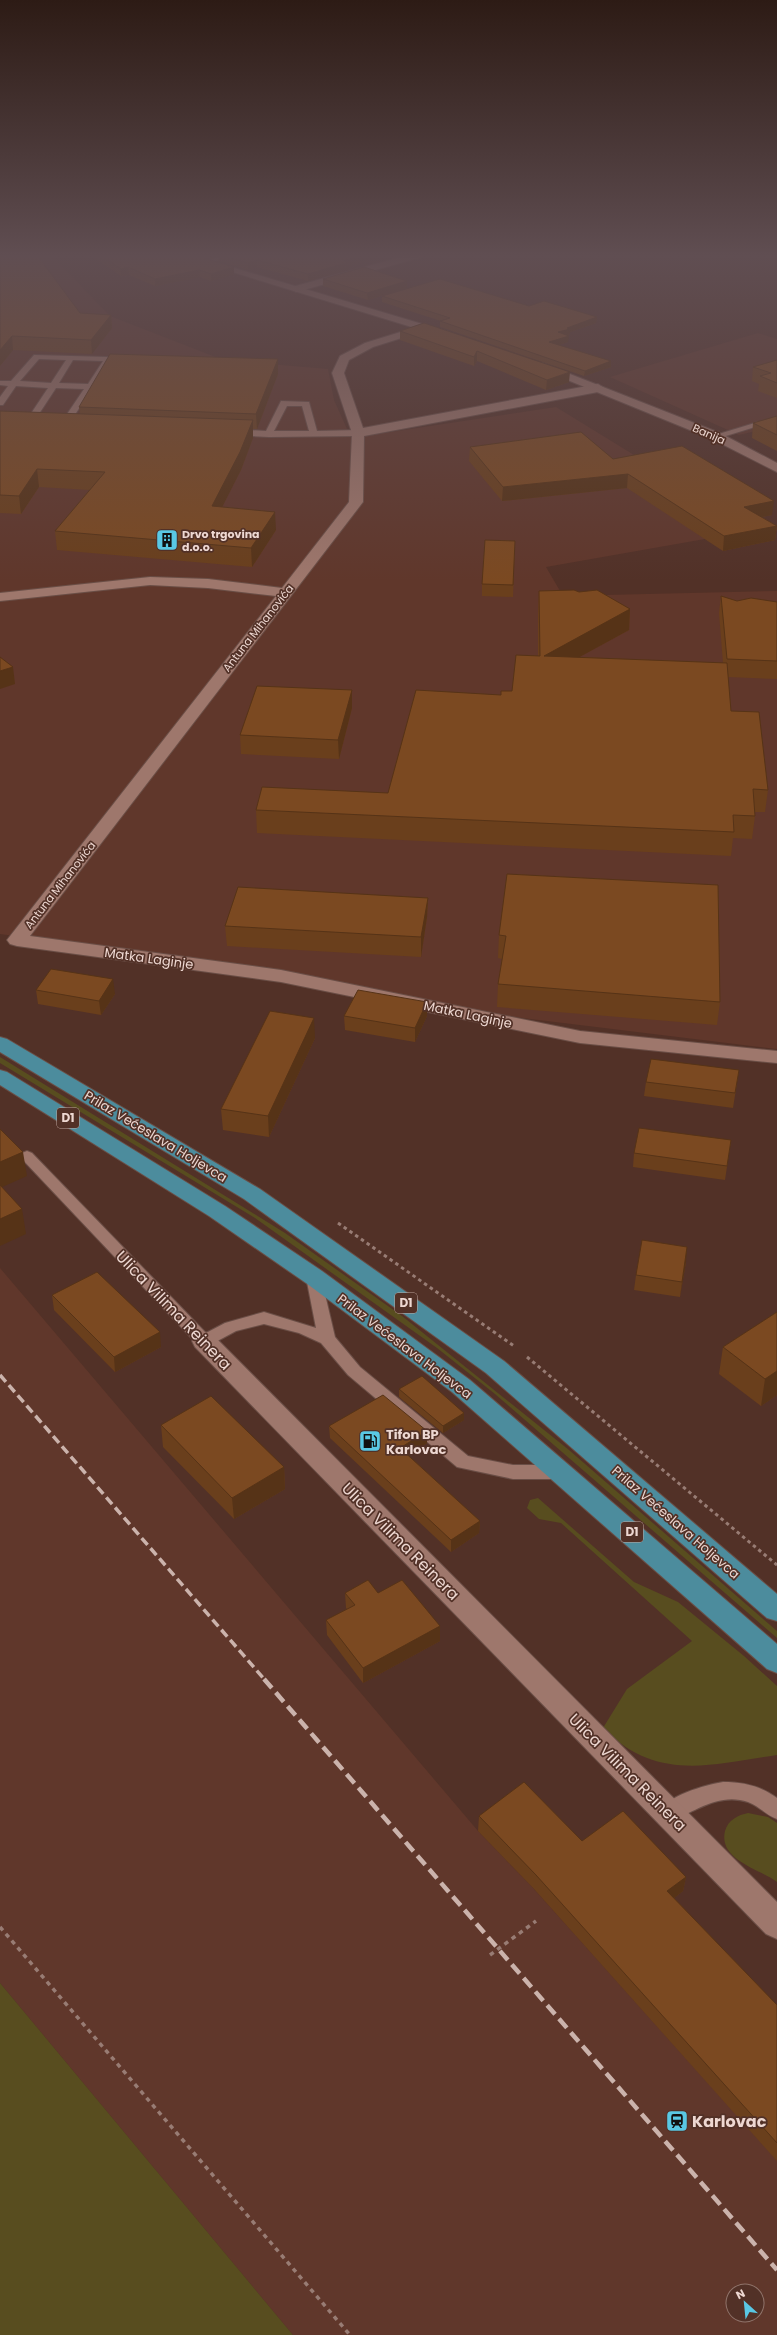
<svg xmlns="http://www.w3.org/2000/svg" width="777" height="2335" font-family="Poppins,sans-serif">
	<rect width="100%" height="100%" fill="#523127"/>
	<!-- built -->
	<path fill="#60372b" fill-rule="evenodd" d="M 0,255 L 51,255 L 110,316 L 223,360 L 328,369 L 334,400 L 351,438 L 556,407 L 756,530 L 546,567 L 563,596 L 777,591 L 777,1049 L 498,1015 L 287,973 L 0,934 Z
		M 758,333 L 777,339 L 777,426 L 739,435 L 610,377 Z
		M 0,1268 L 478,1831 L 534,1889 L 777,2160 L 777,2335 L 293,2335 L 0,1983 ZM 733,2291 L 757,2291 L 757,2315 L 733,2315 Z"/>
	<!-- green -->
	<path fill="#584d1f" d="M 0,1057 L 285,1233 L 402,1316 L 569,1450 L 777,1631 L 777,1638 L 495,1394 L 437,1348 L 255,1218 L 0,1063 Z
		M 538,1498 L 634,1582 L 678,1602 L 744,1656 L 777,1686 L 777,1755 C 710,1765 656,1782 603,1728 L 627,1689 L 692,1641 L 561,1523 L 539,1519 L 527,1508 L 530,1500 Z
		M 748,1813 L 768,1817 L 777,1823 L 777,1882 C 760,1869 718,1860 725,1831 C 728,1820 738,1815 748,1813 Z
		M 0,1983 L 293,2335 L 0,2335 Z"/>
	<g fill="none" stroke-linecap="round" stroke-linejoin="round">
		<!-- service casing -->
		<g stroke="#6a4e46" stroke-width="2">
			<path id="service" d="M 224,255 L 233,255 L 206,264 L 203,262 Z
				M 34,355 L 108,357 L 112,359 L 66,428 L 59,426 L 84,389 L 56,388 L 31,426 L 28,427 L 24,424 L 48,388 L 16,386 L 3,405 L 0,405 L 0,397 L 8,386 L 0,385 L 0,381 L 11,381 ZM 39,359 L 66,360 L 51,383 L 20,381 ZM 73,360 L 103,361 L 88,384 L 59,383 Z
				M 281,401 L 309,402 L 317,431 L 358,430 L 362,433 L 358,436 L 269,437 L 233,435 L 229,432 L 233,429 L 266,431 ZM 287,406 L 302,406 L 309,431 L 274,431 Z
				M 758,422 L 765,424 L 716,439 L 712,436 Z
				M 27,1151 L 32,1153 L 206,1333 L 225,1323 L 264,1312 L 316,1328 L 306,1277 L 308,1273 L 320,1273 L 335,1337 L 360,1367 L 468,1456 L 513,1465 L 562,1465 L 568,1467 L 571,1472 L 568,1477 L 562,1479 L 513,1479 L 457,1467 L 348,1375 L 321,1343 L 299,1333 L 264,1324 L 236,1331 L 210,1345 L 204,1347 L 198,1345 L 22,1159 L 20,1156 L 22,1153 Z
				M 723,1782 C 743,1782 761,1786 777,1798 L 777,1819 C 766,1815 759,1806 748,1802 C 718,1792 694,1813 668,1822 L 661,1820 L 658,1813 C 666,1796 705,1785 723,1782 Z"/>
		</g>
		<!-- minor casing -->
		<g stroke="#6a4e46" stroke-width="2">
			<path id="minor" d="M 408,255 L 423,255 L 422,257 L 300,291 L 296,292 L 291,289 L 292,287 Z
				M 423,325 L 427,326 L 427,330 L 373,347 L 349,360 L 344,373 L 363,428 L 598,384 L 604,388 L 598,392 L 364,436 L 363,502 L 30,936 L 281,970 L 580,1031 L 777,1051 L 777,1063 L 580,1043 L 281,982 L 17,946 L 10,944 L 7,940 L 276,596 L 208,588 L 150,585 L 0,601 L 0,593 L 150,577 L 208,579 L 282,588 L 349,502 L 352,433 L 332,373 L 340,356 L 365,343 Z
				M 204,1332 L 213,1335 L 777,1902 L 777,1939 L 766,1934 L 195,1347 L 192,1341 L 195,1335 Z"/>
		</g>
		<!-- secondary casing -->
		<g stroke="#6a4e46" stroke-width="2">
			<path id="secondary" d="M 177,255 L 191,255 L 449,332 L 451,334 L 445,337 L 441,336 Z
				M 542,363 L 720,433 L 777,463 L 777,472 L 712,439 L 538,368 L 536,366 Z"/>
		</g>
		<!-- trunk casing -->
		<g stroke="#6a4e46" stroke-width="2">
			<path id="trunk" d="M 0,1037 L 7,1039 L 260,1189 L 504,1361 L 777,1594 L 777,1621 L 767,1618 L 486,1373 L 244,1199 L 0,1052 Z
				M 0,1070 L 7,1072 L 225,1206 L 322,1271 L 470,1380 L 777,1644 L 777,1673 L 767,1669 L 452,1392 L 306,1283 L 209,1216 L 0,1085 Z"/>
		</g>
		<!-- path-far1 -->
		<path stroke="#987c74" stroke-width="3" stroke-dasharray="3.5 3.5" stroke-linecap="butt" d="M 338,1223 L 514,1346
			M 527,1357 L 777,1565"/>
		<!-- path -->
		<path stroke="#987c74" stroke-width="3.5" stroke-dasharray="4.5 4.5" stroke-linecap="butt" d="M 0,1927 L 350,2335
			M 490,1955 L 536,1921"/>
		<!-- service -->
		<use href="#service" fill="#9e776c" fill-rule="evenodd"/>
		<!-- minor -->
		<use href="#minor" fill="#9e776c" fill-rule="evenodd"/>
		<!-- secondary -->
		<use href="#secondary" fill="#9e776c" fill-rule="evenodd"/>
		<!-- trunk -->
		<use href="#trunk" fill="#4c8c9d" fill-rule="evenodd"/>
		<!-- rail-far1 -->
		<path stroke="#cbb3ac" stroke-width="3.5" stroke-dasharray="9 4.5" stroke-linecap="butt" d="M 0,1375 L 265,1680"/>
		<!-- rail -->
		<path stroke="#cbb3ac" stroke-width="4.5" stroke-dasharray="12 6" stroke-linecap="butt" d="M 264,1679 L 777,2270"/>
	</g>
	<!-- wall -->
	<path fill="#6a3f1c" d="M 0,255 L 80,313 L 111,315 L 112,328 L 92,354 L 13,350 L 0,366 Z
		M 90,255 L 194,255 L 234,274 L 211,281 L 200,277 L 155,286 L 129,275 L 121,276 Z
		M 195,255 L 384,255 L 349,266 L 349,270 L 308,281 L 257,267 L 248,270 L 219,261 L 218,255 L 209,259 Z
		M 323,279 L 407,288 L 368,300 L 323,286 Z
		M 382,296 L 529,306 L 597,317 L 596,323 L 570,332 L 570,334 L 567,335 L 568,342 L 558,345 L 611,361 L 611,367 L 584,376 L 440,327 L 440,321 L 441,321 L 382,302 Z
		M 424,323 L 569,382 L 546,390 L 477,361 L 474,366 L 400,340 L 400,331 Z
		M 278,359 L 278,374 L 257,429 L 253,429 L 253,438 L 241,470 L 222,507 L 276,530 L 252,567 L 57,550 L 55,531 L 90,490 L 39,487 L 21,514 L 0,513 L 0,411 L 80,414 L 79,407 Z
		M 777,360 L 777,398 L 758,391 L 759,384 L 752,381 L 753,367 Z
		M 777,416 L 777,451 L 752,438 L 753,423 Z
		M 470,447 L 613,459 L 772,515 L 762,517 L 777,526 L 775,540 L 723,551 L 627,488 L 502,501 L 469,461 Z
		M 515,541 L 513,597 L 482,596 L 482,584 Z
		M 539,591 L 579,592 L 630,609 L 629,630 L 579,657 L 723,663 L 719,613 L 721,596 L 737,601 L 777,602 L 777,679 L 728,677 L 731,711 L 768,790 L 765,812 L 755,812 L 755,816 L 752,839 L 733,838 L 731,856 L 257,833 L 256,810 L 388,793 L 501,695 L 512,691 L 538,656 L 538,612 Z
		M 352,708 L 339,759 L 241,754 L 240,735 Z
		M 507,874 L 720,1002 L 717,1025 L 497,1007 L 498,984 L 502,959 L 498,958 L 499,935 Z
		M 428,898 L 427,917 L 421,957 L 227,946 L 225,926 Z
		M 36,990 L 115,994 L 101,1015 L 38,1004 Z
		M 427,1002 L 427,1016 L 415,1042 L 345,1030 L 344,1016 Z
		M 315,1038 L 269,1137 L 223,1130 L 221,1109 Z
		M 739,1070 L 733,1108 L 644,1096 L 646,1082 Z
		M 731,1140 L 725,1180 L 633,1167 L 634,1153 Z
		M 686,1262 L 680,1297 L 634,1290 L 636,1275 Z
		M 52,1295 L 161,1347 L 115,1372 L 54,1310 Z
		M 777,1312 L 777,1395 L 761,1406 L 719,1374 L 723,1347 Z
		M 399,1389 L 464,1413 L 464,1420 L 443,1433 L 399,1397 Z
		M 161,1425 L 284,1467 L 285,1489 L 234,1519 L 163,1447 Z
		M 329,1426 L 427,1431 L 427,1443 L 408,1455 L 480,1521 L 479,1533 L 451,1552 L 330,1438 Z
		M 345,1593 L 378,1593 L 440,1641 L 363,1683 L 327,1635 L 326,1620 L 347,1609 L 346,1608 Z
		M 479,1816 L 582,1841 L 686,1877 L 683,1891 L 674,1898 L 777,2005 L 777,2161 L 534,1889 L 478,1831 Z"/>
	<!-- shaded-wall -->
	<path fill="#563317" d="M 209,255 L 218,255 L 209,259 Z
		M 362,255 L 384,255 L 349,266 L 349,270 L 308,281 L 308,274 Z
		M 257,260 L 257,267 L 248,270 L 248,263 Z
		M 128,267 L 129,275 L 121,276 L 121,269 Z
		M 234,267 L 234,274 L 211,281 L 211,274 Z
		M 199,270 L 200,277 L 155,286 L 155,279 Z
		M 407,281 L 407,288 L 368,300 L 367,293 Z
		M 111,315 L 112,328 L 92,354 L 91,340 Z
		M 597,317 L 596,323 L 570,332 L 570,334 L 558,338 L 558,332 L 567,328 Z
		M 12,336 L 13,350 L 0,366 L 0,350 Z
		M 569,336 L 568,342 L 549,348 L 549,342 Z
		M 477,351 L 477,361 L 474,366 L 474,357 Z
		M 278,359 L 278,374 L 257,429 L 256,414 Z
		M 611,361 L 611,367 L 584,376 L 585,371 Z
		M 570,372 L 569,382 L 546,390 L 547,380 Z
		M 253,420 L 253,438 L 241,470 L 213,525 L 212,506 Z
		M 37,469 L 39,487 L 21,514 L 19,496 Z
		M 628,474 L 627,488 L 502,501 L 503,487 Z
		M 774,501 L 772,515 L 742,521 L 744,507 Z
		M 275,512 L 276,530 L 252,567 L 251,548 Z
		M 777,526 L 775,540 L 723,551 L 724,536 Z
		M 630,609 L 629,630 L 543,677 L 544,656 Z
		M 13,667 L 15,684 L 0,689 L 0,671 Z
		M 352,690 L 352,708 L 339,759 L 338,740 Z
		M 428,898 L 427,917 L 421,957 L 421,937 Z
		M 113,979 L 115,994 L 101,1015 L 99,1001 Z
		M 427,1002 L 427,1016 L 415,1042 L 415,1028 Z
		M 314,1018 L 315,1038 L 269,1137 L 268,1116 Z
		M 23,1152 L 27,1176 L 0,1188 L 0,1162 Z
		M 22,1209 L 26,1234 L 0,1246 L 0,1219 Z
		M 687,1247 L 686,1262 L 680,1297 L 682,1282 Z
		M 160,1332 L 161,1347 L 115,1372 L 114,1357 Z
		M 777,1371 L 777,1395 L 761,1406 L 765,1379 Z
		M 464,1413 L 464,1420 L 443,1433 L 443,1426 Z
		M 427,1431 L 427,1443 L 400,1460 L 400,1448 Z
		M 284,1467 L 285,1489 L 234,1519 L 232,1498 Z
		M 480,1521 L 479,1533 L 451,1552 L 451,1540 Z
		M 440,1626 L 440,1641 L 363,1683 L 363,1668 Z
		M 686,1877 L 683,1891 L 665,1905 L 667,1891 Z"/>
	<!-- building -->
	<path fill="#7b4921" stroke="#563317" d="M 0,255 L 37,255 L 80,313 L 111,315 L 91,340 L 12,336 L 0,350 Z
		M 100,255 L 194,255 L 234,267 L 211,274 L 199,270 L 155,279 L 128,267 L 121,269 Z
		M 220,255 L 362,255 L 343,261 L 349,262 L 308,274 L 257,260 L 248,263 Z
		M 364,267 L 407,281 L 367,293 L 323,279 Z
		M 440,279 L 529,306 L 544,301 L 597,317 L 567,328 L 570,329 L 558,332 L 569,336 L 549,342 L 611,361 L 585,371 L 440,321 L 450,318 L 382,296 Z
		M 424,323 L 570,372 L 547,380 L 477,351 L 474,357 L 400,331 Z
		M 110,354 L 278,359 L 256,414 L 79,407 Z
		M 777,360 L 777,383 L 760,376 L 771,373 L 753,367 Z
		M 0,411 L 253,420 L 240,452 L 212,506 L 275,512 L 251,548 L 55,531 L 105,472 L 37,469 L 19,496 L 0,495 Z
		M 777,416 L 777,435 L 753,423 Z
		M 581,432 L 613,459 L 682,446 L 774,501 L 744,507 L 777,526 L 724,536 L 628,474 L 503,487 L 470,447 Z
		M 485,540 L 515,541 L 513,585 L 482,584 Z
		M 574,590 L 579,592 L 597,590 L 630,609 L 544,656 L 727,663 L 731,711 L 759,712 L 768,790 L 753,789 L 755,816 L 733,815 L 734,832 L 256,810 L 262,787 L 388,793 L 416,690 L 501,695 L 501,691 L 512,691 L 516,655 L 540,656 L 539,591 Z
		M 721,596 L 737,601 L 751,598 L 777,602 L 777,661 L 727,659 Z
		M 0,657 L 13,667 L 0,671 Z
		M 257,686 L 352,690 L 338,740 L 240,735 Z
		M 507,874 L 718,885 L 720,1002 L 498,984 L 506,936 L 499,935 Z
		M 238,887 L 428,898 L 421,937 L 225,926 Z
		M 51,969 L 113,979 L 99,1001 L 36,990 Z
		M 358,990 L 427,1002 L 415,1028 L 344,1016 Z
		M 270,1011 L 314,1018 L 268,1116 L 221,1109 Z
		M 651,1059 L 739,1070 L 735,1093 L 646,1082 Z
		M 639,1128 L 731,1140 L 727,1166 L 634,1153 Z
		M 0,1129 L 23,1152 L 0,1162 Z
		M 0,1185 L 22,1209 L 0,1219 Z
		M 642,1240 L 687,1247 L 682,1282 L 636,1275 Z
		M 97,1272 L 160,1332 L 114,1357 L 52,1295 Z
		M 777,1312 L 777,1371 L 765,1379 L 723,1347 Z
		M 422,1376 L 464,1413 L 443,1426 L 399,1389 Z
		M 383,1395 L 427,1431 L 400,1448 L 480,1521 L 451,1540 L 329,1426 Z
		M 211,1396 L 284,1467 L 232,1498 L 161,1425 Z
		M 368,1580 L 378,1593 L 402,1580 L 440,1626 L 363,1668 L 326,1620 L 355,1605 L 345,1593 Z
		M 524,1782 L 582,1841 L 623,1811 L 686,1877 L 667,1891 L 777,2005 L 777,2143 L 536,1875 L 479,1816 Z"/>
	<!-- sky -->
	<linearGradient id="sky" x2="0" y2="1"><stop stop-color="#2d1b15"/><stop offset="0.44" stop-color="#604e52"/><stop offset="1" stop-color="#604e52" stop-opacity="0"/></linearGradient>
	<rect width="777" height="581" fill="url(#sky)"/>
	<!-- icons -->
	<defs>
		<g id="building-square" transform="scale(1.15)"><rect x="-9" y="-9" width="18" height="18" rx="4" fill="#59c8e4" stroke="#523127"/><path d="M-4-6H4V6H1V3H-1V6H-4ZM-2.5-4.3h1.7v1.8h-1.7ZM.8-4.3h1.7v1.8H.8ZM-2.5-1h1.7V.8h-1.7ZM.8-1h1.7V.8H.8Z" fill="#111"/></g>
		<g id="fuel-square" transform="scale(1.15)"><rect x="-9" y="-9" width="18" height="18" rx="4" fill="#59c8e4" stroke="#523127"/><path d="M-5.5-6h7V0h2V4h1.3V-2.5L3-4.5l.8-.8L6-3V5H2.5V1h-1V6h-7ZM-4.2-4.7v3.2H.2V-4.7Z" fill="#111"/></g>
		<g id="station-square" transform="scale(1.15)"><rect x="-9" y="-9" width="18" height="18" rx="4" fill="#59c8e4" stroke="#523127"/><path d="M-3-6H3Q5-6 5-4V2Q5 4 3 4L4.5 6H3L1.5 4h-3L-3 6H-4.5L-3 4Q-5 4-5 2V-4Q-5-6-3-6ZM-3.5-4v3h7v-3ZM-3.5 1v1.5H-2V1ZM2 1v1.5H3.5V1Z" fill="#111"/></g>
	</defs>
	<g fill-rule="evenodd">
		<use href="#building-square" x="167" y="540"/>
		<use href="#fuel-square" x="370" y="1441"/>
		<use href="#station-square" x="677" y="2121"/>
	</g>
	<g text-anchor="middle" stroke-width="3.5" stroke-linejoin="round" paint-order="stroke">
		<!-- far-street labels -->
		<g font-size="11" fill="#eed8d2" stroke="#523127">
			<text transform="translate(709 434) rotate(24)" y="4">Banija</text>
			<text transform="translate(258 628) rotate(-52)" y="4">Antuna Mihanovića</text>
			<text transform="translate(60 885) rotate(-52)" y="4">Antuna Mihanovića</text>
		</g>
		<!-- far-poi labels -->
		<g font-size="11" font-weight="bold" fill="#eed8d2" stroke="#523127" text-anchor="start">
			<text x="182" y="538">Drvo trgovina<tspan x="182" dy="13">d.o.o.</tspan></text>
		</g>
		<!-- shield labels -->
		<g fill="#523127" stroke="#bfa69f" stroke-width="1">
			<rect x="57" y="1108" width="22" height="20" rx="3"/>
			<rect x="395" y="1293" width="22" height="20" rx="3"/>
			<rect x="621" y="1522" width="22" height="20" rx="3"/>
		</g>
		<g font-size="12" font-weight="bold" fill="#eed8d2">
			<text x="68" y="1122">D1</text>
			<text x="406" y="1307">D1</text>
			<text x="632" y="1536">D1</text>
		</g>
		<!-- street labels -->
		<g font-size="13" fill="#eed8d2" stroke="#523127">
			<text transform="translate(149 958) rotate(8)" y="5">Matka Laginje</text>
			<text transform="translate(468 1014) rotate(12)" y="5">Matka Laginje</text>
			<text transform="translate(156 1136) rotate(31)" y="5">Prilaz Većeslava Holjevca</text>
			<text transform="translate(405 1346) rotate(37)" y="5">Prilaz Većeslava Holjevca</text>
			<text transform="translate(676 1522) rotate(41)" y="5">Prilaz Većeslava Holjevca</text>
		</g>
		<!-- poi labels -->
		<g font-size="13" font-weight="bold" fill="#eed8d2" stroke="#523127" text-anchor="start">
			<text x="386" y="1439">Tifon BP<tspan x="386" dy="15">Karlovac</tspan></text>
		</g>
		<!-- near-street labels -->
		<g font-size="16" fill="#eed8d2" stroke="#523127">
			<text transform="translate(174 1310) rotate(46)" y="6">Ulica Vilima Reinera</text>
			<text transform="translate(401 1541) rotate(45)" y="6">Ulica Vilima Reinera</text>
			<text transform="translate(628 1772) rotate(45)" y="6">Ulica Vilima Reinera</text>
		</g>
		<!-- near-poi labels -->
		<g font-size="16" font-weight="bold" fill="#eed8d2" stroke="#523127" text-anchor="start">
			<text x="692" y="2127">Karlovac</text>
		</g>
	</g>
	<!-- north arrow -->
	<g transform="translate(745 2303) rotate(333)"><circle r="19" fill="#523127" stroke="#90746b"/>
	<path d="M0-3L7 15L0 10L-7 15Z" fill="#59c8e4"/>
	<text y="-6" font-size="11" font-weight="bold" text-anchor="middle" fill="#eed8d2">N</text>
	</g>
</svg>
